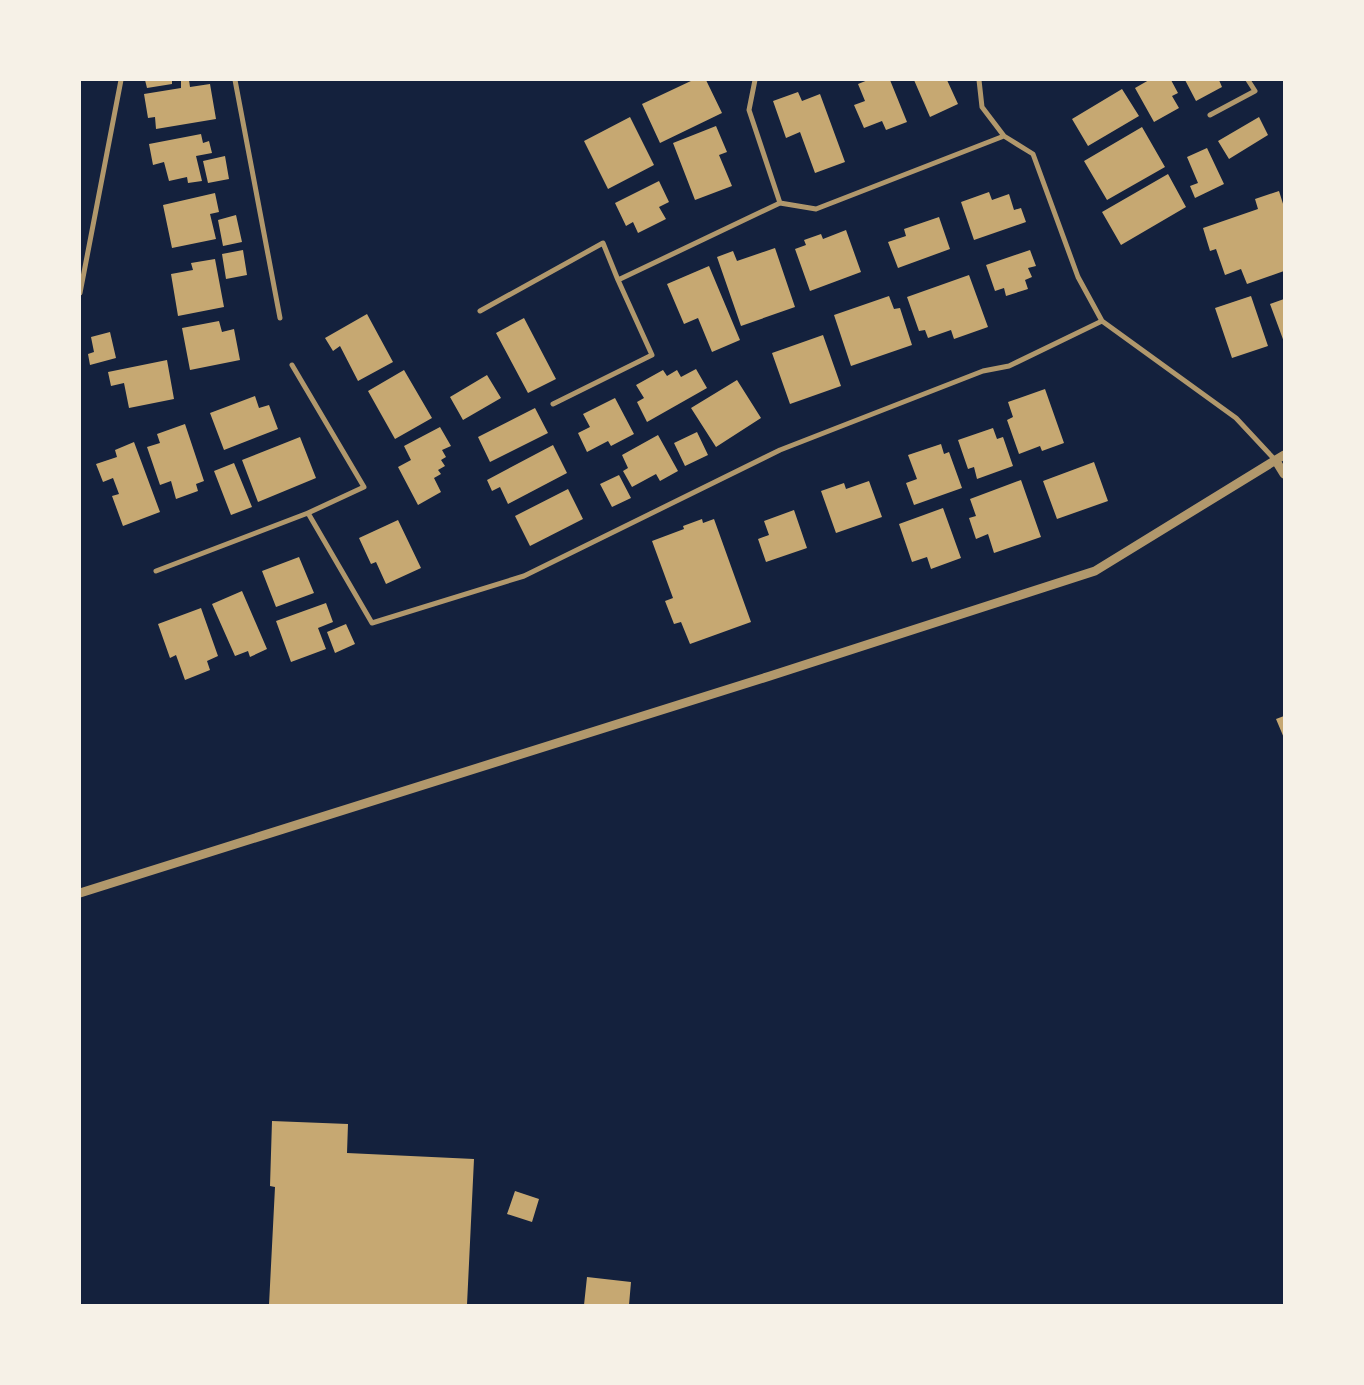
<svg xmlns="http://www.w3.org/2000/svg" width="1364" height="1385" font-family="'Fira Sans',sans-serif">
	<rect width="100%" height="100%" fill="#14213d"/>
	<!-- building -->
	<path fill="#c6a872" d="M 145,80 L 172,80 L 172,84 L 147,88 Z
		M 181,80 L 189,80 L 190,87 L 210,84 L 216,119 L 156,129 L 155,117 L 148,118 L 144,94 L 181,88 Z
		M 693,80 L 706,80 L 722,113 L 660,143 L 642,104 Z
		M 868,80 L 890,80 L 907,122 L 886,130 L 882,121 L 864,128 L 854,105 L 865,101 L 858,84 Z
		M 914,80 L 947,80 L 958,104 L 930,117 Z
		M 1149,80 L 1171,80 L 1178,93 L 1172,96 L 1179,108 L 1154,122 L 1135,88 Z
		M 1185,80 L 1219,80 L 1222,87 L 1196,101 Z
		M 1122,89 L 1139,116 L 1088,146 L 1072,119 Z
		M 798,92 L 802,101 L 820,94 L 845,162 L 815,173 L 800,132 L 786,138 L 773,101 Z
		M 630,117 L 654,165 L 608,189 L 584,141 Z
		M 1259,117 L 1268,135 L 1229,159 L 1218,141 Z
		M 716,126 L 727,152 L 719,155 L 732,186 L 695,200 L 673,143 Z
		M 1142,127 L 1165,167 L 1107,200 L 1084,161 Z
		M 201,134 L 203,143 L 209,141 L 212,153 L 196,156 L 202,181 L 188,183 L 187,177 L 169,181 L 164,162 L 153,165 L 149,144 Z
		M 1207,148 L 1224,184 L 1195,198 L 1190,186 L 1198,183 L 1187,157 Z
		M 225,156 L 229,179 L 208,183 L 203,161 Z
		M 1168,174 L 1186,207 L 1121,245 L 1102,212 Z
		M 659,181 L 669,202 L 659,207 L 666,219 L 638,233 L 633,222 L 626,226 L 615,203 Z
		M 1279,191 L 1284,207 L 1284,271 L 1247,284 L 1241,269 L 1225,275 L 1216,249 L 1210,251 L 1203,228 L 1258,209 L 1255,199 Z
		M 989,192 L 992,200 L 1009,194 L 1014,210 L 1021,208 L 1026,222 L 974,240 L 961,202 Z
		M 215,193 L 219,212 L 210,214 L 216,239 L 172,248 L 163,205 Z
		M 236,215 L 242,242 L 223,246 L 218,220 Z
		M 939,217 L 950,249 L 898,268 L 888,242 L 906,236 L 904,229 Z
		M 846,230 L 861,272 L 810,291 L 795,249 L 806,245 L 804,240 L 821,234 L 823,239 Z
		M 775,248 L 795,307 L 741,326 L 717,257 L 733,251 L 737,261 Z
		M 243,250 L 247,275 L 226,279 L 222,254 Z
		M 1030,250 L 1036,266 L 1028,268 L 1032,277 L 1025,280 L 1028,289 L 1006,296 L 1004,288 L 995,291 L 986,265 Z
		M 215,259 L 224,307 L 178,316 L 171,274 L 193,270 L 191,263 Z
		M 709,266 L 740,340 L 712,352 L 698,318 L 684,324 L 667,284 Z
		M 969,275 L 988,327 L 954,339 L 951,330 L 928,338 L 925,330 L 919,331 L 907,297 Z
		M 889,296 L 894,309 L 900,308 L 912,345 L 851,366 L 834,315 Z
		M 1251,296 L 1268,346 L 1232,358 L 1215,308 Z
		M 1284,299 L 1284,342 L 1270,304 Z
		M 367,314 L 393,362 L 358,381 L 340,346 L 333,351 L 325,338 Z
		M 524,318 L 556,379 L 528,393 L 496,333 Z
		M 219,321 L 222,332 L 234,329 L 240,360 L 190,370 L 182,328 Z
		M 110,332 L 116,358 L 90,365 L 88,354 L 94,352 L 91,337 Z
		M 823,335 L 841,386 L 790,404 L 772,353 Z
		M 167,360 L 174,399 L 129,408 L 124,383 L 111,386 L 108,372 Z
		M 696,369 L 707,388 L 647,422 L 637,402 L 644,398 L 636,385 L 663,370 L 667,376 L 677,370 L 681,377 Z
		M 404,370 L 432,418 L 395,439 L 368,391 Z
		M 487,375 L 501,398 L 463,420 L 450,397 Z
		M 737,380 L 761,418 L 716,447 L 691,408 Z
		M 1045,389 L 1064,443 L 1042,451 L 1040,446 L 1019,454 L 1007,420 L 1013,417 L 1008,402 Z
		M 255,396 L 259,408 L 269,405 L 278,429 L 224,450 L 210,413 Z
		M 615,398 L 634,434 L 611,446 L 608,441 L 587,452 L 578,433 L 590,427 L 583,414 Z
		M 535,408 L 548,433 L 490,462 L 478,437 Z
		M 185,424 L 204,481 L 196,484 L 198,491 L 176,499 L 171,481 L 160,485 L 147,447 L 160,443 L 157,434 Z
		M 440,427 L 451,446 L 442,450 L 446,457 L 441,460 L 445,466 L 438,470 L 441,474 L 434,478 L 441,492 L 418,505 L 398,467 L 411,460 L 404,446 Z
		M 993,428 L 997,439 L 1003,437 L 1013,466 L 977,479 L 974,467 L 968,469 L 958,440 Z
		M 697,432 L 708,455 L 685,466 L 674,443 Z
		M 658,435 L 678,471 L 660,481 L 656,474 L 632,487 L 623,471 L 628,468 L 622,455 Z
		M 300,437 L 316,478 L 258,502 L 242,460 Z
		M 134,442 L 160,512 L 123,526 L 112,496 L 119,494 L 113,478 L 103,482 L 96,464 L 117,457 L 115,450 Z
		M 941,444 L 944,454 L 949,452 L 962,488 L 914,505 L 906,483 L 917,479 L 908,455 Z
		M 553,445 L 567,473 L 508,504 L 500,487 L 492,491 L 487,480 Z
		M 1094,462 L 1108,501 L 1057,519 L 1043,481 Z
		M 234,463 L 252,507 L 231,515 L 214,471 Z
		M 619,475 L 631,498 L 612,507 L 600,484 Z
		M 1021,480 L 1041,537 L 994,553 L 988,534 L 976,539 L 969,518 L 976,516 L 970,499 Z
		M 869,481 L 882,517 L 836,533 L 821,491 L 844,483 L 846,489 Z
		M 568,489 L 583,519 L 530,546 L 515,516 Z
		M 943,508 L 961,558 L 931,569 L 927,557 L 912,562 L 899,524 Z
		M 794,510 L 807,548 L 766,562 L 758,539 L 769,535 L 764,521 Z
		M 702,519 L 703,523 L 714,519 L 751,622 L 690,644 L 681,622 L 674,624 L 665,601 L 673,598 L 652,541 L 684,529 L 683,526 Z
		M 398,520 L 421,568 L 386,584 L 376,562 L 371,564 L 359,538 Z
		M 299,557 L 314,593 L 276,607 L 262,571 Z
		M 242,591 L 267,649 L 250,657 L 248,651 L 235,656 L 212,604 Z
		M 326,603 L 333,622 L 318,628 L 326,649 L 291,662 L 276,621 Z
		M 201,608 L 218,656 L 207,661 L 210,670 L 185,680 L 176,655 L 170,658 L 158,624 Z
		M 346,624 L 355,644 L 335,653 L 327,632 Z
		M 1284,716 L 1284,738 L 1276,719 Z
		M 272,1121 L 348,1124 L 347,1153 L 474,1159 L 467,1305 L 269,1305 L 275,1187 L 270,1186 Z
		M 515,1191 L 539,1199 L 532,1222 L 507,1214 Z
		M 587,1277 L 631,1282 L 629,1305 L 584,1305 Z"/>
	<g fill="none" stroke-linecap="round" stroke-linejoin="round">
		<!-- minor -->
		<path stroke="#b1986c" stroke-width="5" d="M 235,80 L 280,318
			M 755,80 L 749,110 L 780,203
			M 979,80 L 982,107 L 1004,136 L 1033,154 L 1078,277 L 1102,321 L 1236,418 L 1276,461
			M 1210,115 L 1255,91 L 1248,80
			M 80,293 L 121,80
			M 480,311 L 603,243 L 618,280
			M 553,404 L 652,355 L 618,280 L 780,203 L 816,209 L 1004,136
			M 308,513 L 372,623 L 524,576 L 780,450 L 983,371 L 1009,366 L 1102,321
			M 156,571 L 308,513 L 364,487 L 292,365"/>
		<!-- tertiary -->
		<path stroke="#b1986c" stroke-width="9" d="M 1276,461 L 1284,474
			M 80,893 L 770,676 L 1095,571 L 1284,455"/>
	</g>
	<!-- border -->
	<rect width="1364" height="1385" fill="none" stroke="#f6f1e7" stroke-width="162"/>
</svg>
